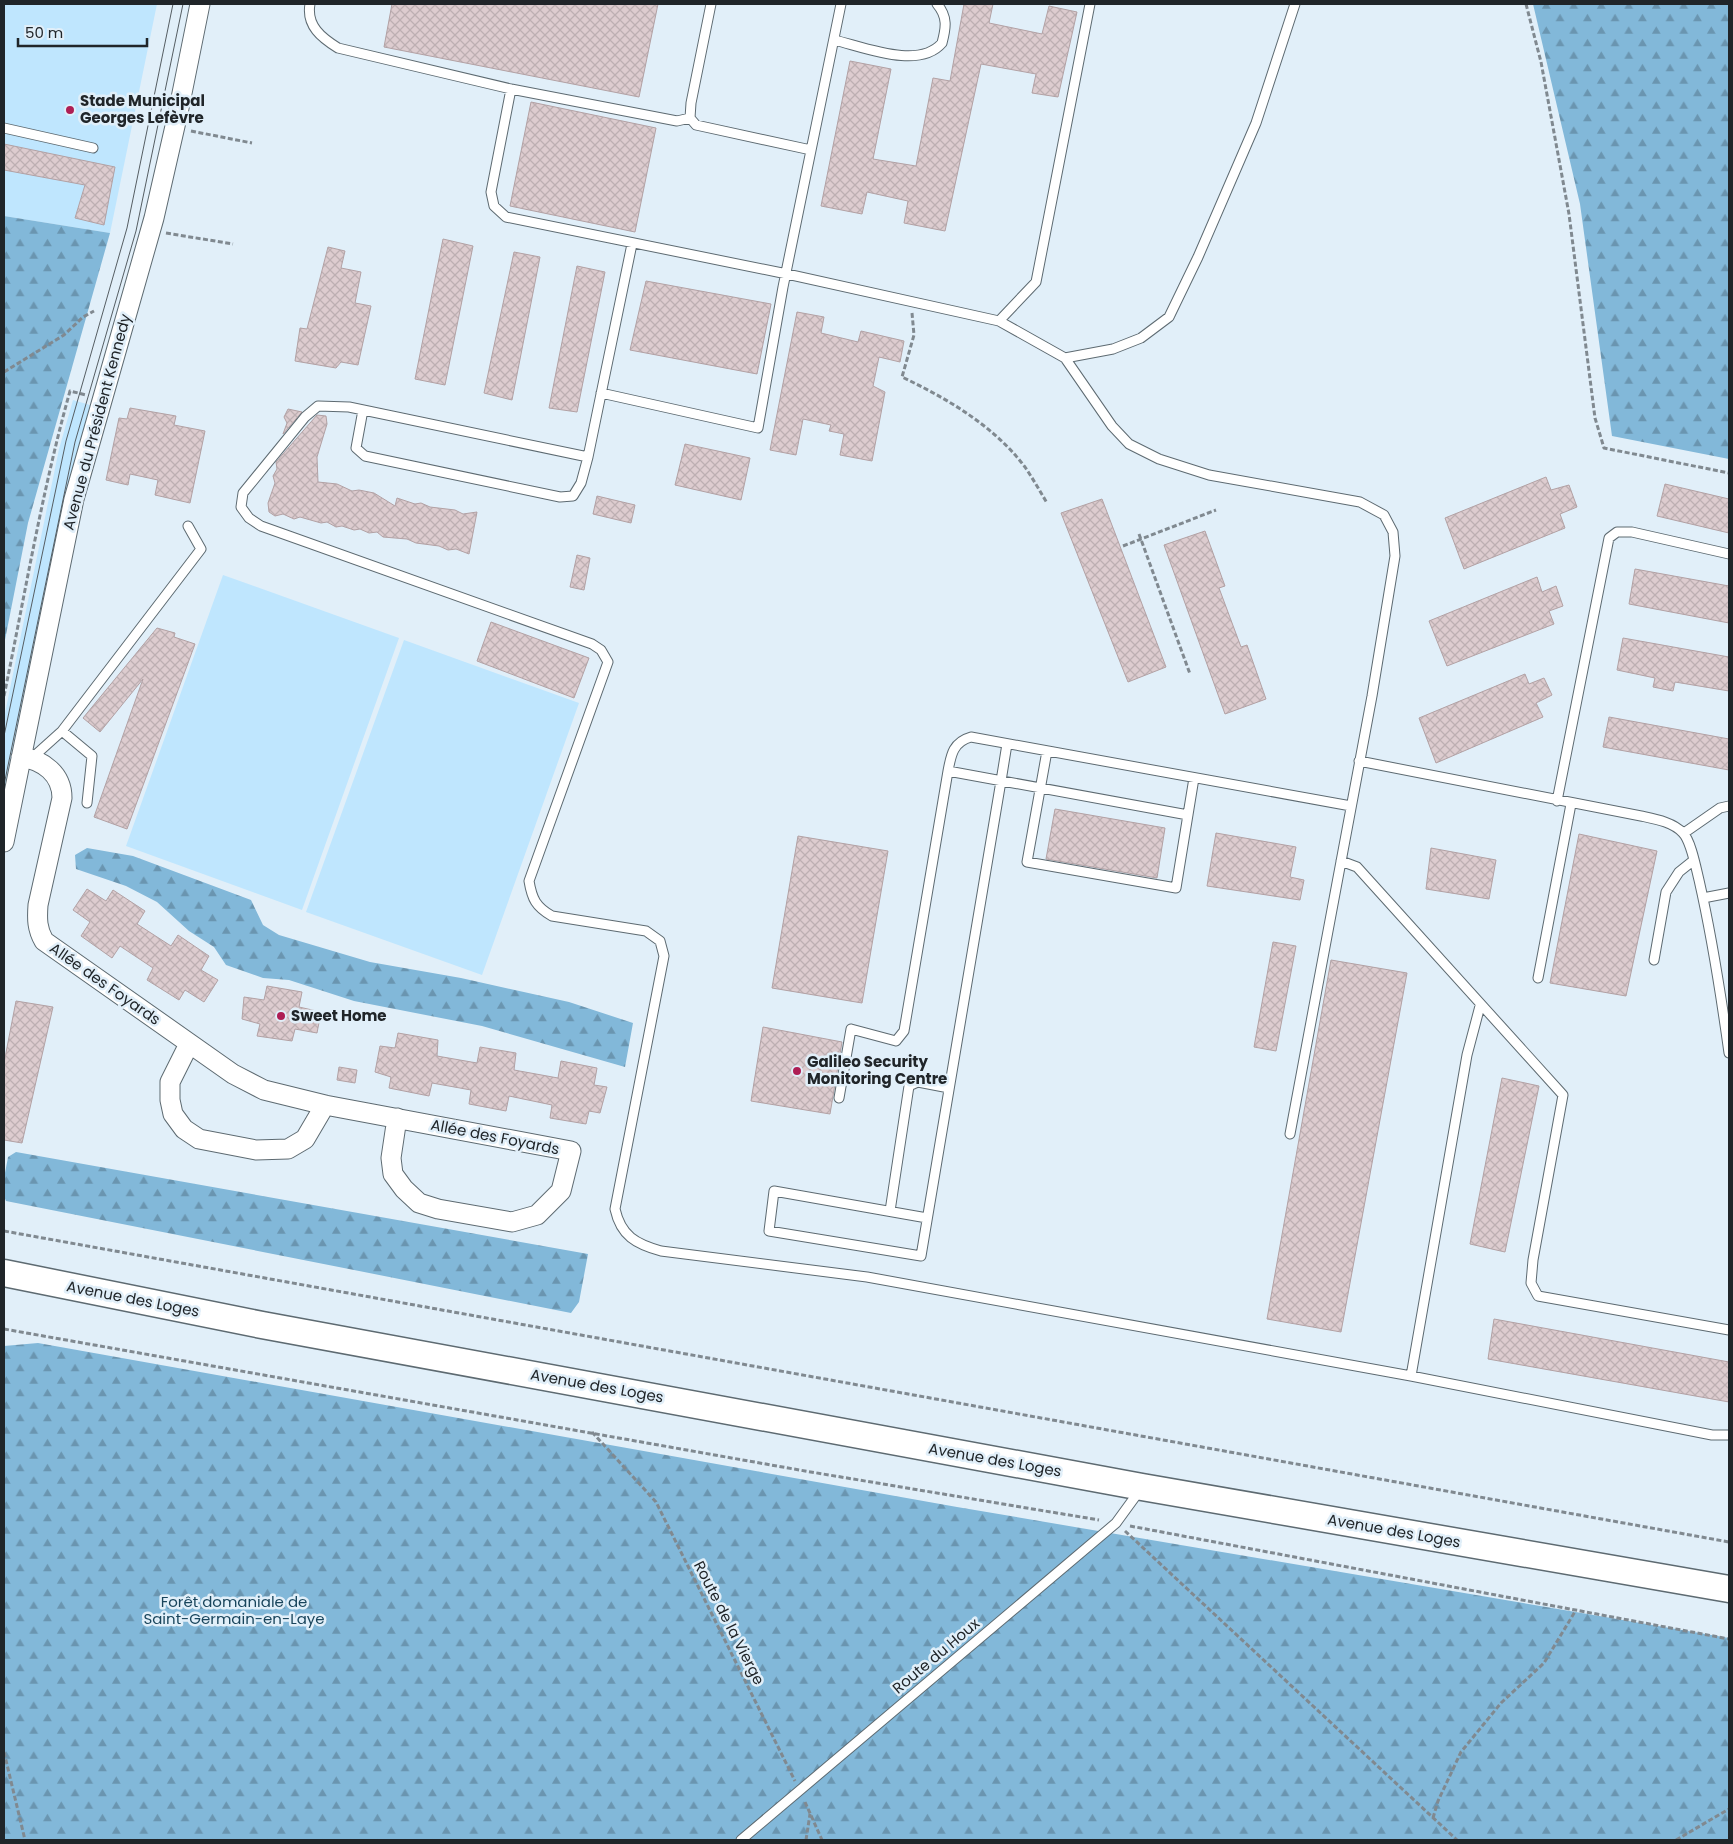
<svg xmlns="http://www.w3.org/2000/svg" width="1733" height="1844" font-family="Poppins,sans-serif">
	<defs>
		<pattern id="forest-firs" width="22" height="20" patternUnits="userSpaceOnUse" patternTransform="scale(1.25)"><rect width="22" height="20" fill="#82b8d9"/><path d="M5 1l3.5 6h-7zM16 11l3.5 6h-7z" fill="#6a95b0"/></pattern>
		<pattern id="building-cross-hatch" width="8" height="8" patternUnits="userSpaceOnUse" patternTransform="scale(1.25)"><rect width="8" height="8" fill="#ddcccf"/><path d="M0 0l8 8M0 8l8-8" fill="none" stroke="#bdafb2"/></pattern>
	</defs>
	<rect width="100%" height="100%" fill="#e1eff9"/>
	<!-- green -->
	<path fill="#bfe6fe" d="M 4,4 L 157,4 L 110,233 L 4,216 Z
		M 73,400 L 90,405 L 63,511 L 4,806 L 4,718 L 59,449 Z
		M 223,575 L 399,638 L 302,910 L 126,846 Z
		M 404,640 L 579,703 L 482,975 L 306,912 Z"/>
	<!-- forest -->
	<path fill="url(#forest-firs)" d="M 1533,4 L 1729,4 L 1729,459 L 1612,436 L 1580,204 Z
		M 4,216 L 110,233 L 28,523 L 4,645 Z
		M 87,848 L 133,856 L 251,900 L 263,925 L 279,935 L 370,962 L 461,978 L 569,1002 L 633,1023 L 625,1067 L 482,1026 L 354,1001 L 289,980 L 263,978 L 226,965 L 214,947 L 189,931 L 157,902 L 126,886 L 76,869 L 75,855 Z
		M 16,1152 L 588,1254 L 579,1302 L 571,1313 L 6,1201 C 0,1189 6,1170 8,1157 Z
		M 38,1343 L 957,1507 L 1729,1638 L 1729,1840 L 4,1840 L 4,1346 Z"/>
	<!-- building -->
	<path fill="url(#building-cross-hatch)" stroke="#b2a1a4" d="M 392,4 L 658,4 L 639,97 L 384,47 Z
		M 964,4 L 993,4 L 989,23 L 1042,34 L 1049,6 L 1077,12 L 1058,97 L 1032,93 L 1036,74 L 981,64 L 945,231 L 904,223 L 908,201 L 867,192 L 862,214 L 821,206 L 850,61 L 891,69 L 873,159 L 916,166 L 933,78 L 950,81 Z
		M 531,102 L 656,128 L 635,232 L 510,206 Z
		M 4,144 L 115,167 L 104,225 L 75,218 L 85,185 L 4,170 Z
		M 443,239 L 473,246 L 445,385 L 415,379 Z
		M 328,247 L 345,251 L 341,268 L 361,272 L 355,303 L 371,306 L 358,365 L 341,362 L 336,368 L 295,361 L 300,328 L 307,329 Z
		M 514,252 L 540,257 L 512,400 L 484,393 Z
		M 577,266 L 605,272 L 577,412 L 549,408 Z
		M 646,281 L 771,304 L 757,374 L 630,350 Z
		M 797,312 L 824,317 L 821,333 L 858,342 L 861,331 L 904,341 L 900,362 L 879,357 L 873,386 L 885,392 L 872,461 L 840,455 L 844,434 L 829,431 L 831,425 L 803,419 L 796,455 L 770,450 Z
		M 130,408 L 176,416 L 174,425 L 205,431 L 190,503 L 155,495 L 158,480 L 130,474 L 128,485 L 106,480 L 119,418 L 127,419 Z
		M 288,409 L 302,412 L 283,434 L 287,423 L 284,417 Z
		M 317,415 L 326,416 L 327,424 L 317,457 L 318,482 L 337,484 L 352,491 L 359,490 L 374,493 L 395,506 L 397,498 L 415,504 L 421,503 L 430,507 L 455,510 L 463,514 L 477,512 L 469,554 L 456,549 L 448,550 L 439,546 L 416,543 L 407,539 L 383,537 L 377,532 L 369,533 L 360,529 L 354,530 L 342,526 L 336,527 L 327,522 L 321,523 L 300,517 L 294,519 L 283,514 L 275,516 L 269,512 L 268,503 L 275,483 L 273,476 L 277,469 L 276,462 Z
		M 685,444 L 750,458 L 741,500 L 675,485 Z
		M 1546,477 L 1551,490 L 1569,485 L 1577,507 L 1560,514 L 1565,528 L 1464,569 L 1445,518 Z
		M 1665,484 L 1729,499 L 1729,533 L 1657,516 Z
		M 597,496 L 635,505 L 631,523 L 593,514 Z
		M 1102,499 L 1166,667 L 1128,682 L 1061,513 Z
		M 1205,531 L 1225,586 L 1219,588 L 1241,647 L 1247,645 L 1266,699 L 1225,714 L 1164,545 Z
		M 577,555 L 590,558 L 584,590 L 570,587 Z
		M 1635,569 L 1729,586 L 1729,623 L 1629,604 Z
		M 1537,577 L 1542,592 L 1556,586 L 1563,606 L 1549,611 L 1554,624 L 1447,666 L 1429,621 Z
		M 491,622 L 589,658 L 574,698 L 477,661 Z
		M 157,628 L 175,633 L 174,637 L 195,644 L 127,829 L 94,817 L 143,679 L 100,732 L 83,718 Z
		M 1623,638 L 1729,657 L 1729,691 L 1675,682 L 1673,691 L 1653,687 L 1655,678 L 1617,670 Z
		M 1525,674 L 1529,684 L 1544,678 L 1552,695 L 1536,703 L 1543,717 L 1436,763 L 1419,718 Z
		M 1609,717 L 1729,739 L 1729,770 L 1603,747 Z
		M 1055,809 L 1165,828 L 1157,878 L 1046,859 Z
		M 1216,833 L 1296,847 L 1290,877 L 1304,880 L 1300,900 L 1207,886 Z
		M 1579,834 L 1657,851 L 1626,996 L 1550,983 Z
		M 798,836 L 888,851 L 862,1003 L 772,988 Z
		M 1431,848 L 1496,860 L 1489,899 L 1426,889 Z
		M 87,889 L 106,901 L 113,890 L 145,911 L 137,924 L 171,946 L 178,935 L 209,956 L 201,970 L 218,980 L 204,1002 L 185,990 L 179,1000 L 147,980 L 153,968 L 120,946 L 112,958 L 81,936 L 90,922 L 73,910 Z
		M 1273,942 L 1296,946 L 1276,1051 L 1254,1047 Z
		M 1331,960 L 1407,973 L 1341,1332 L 1267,1319 Z
		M 267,986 L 302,992 L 299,1007 L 321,1012 L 317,1033 L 295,1029 L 292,1041 L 257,1036 L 260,1024 L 242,1019 L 244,997 L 264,1000 Z
		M 16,1001 L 53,1007 L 22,1143 L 4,1140 L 4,1063 Z
		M 763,1027 L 842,1042 L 830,1114 L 751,1101 Z
		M 398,1033 L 438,1040 L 437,1056 L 477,1063 L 480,1047 L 516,1053 L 514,1070 L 558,1078 L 561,1061 L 597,1068 L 594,1085 L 607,1087 L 600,1113 L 589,1111 L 586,1124 L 550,1118 L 552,1105 L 509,1096 L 506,1111 L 469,1104 L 471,1090 L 432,1083 L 429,1096 L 389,1088 L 391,1077 L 375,1072 L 380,1046 L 395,1048 Z
		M 339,1067 L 357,1070 L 355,1083 L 337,1080 Z
		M 1502,1078 L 1539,1086 L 1505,1252 L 1470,1244 Z
		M 1494,1319 L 1729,1362 L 1729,1402 L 1488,1359 Z"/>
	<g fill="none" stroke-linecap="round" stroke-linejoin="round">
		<!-- service casing -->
		<g stroke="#5d6a71" stroke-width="11">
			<path id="service" d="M 310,4 C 306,26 322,38 338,48 L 511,89 L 677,121 L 690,118
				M 711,4 L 691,103 L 690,118 L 696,125 L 811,150
				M 834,40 C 864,47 919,70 942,43 C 946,28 948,17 937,4
				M 511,89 L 491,192 L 494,206 L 506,217 L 787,274 L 999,321 L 1065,358 L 1112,426 L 1129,444 L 1159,459 L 1209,475 L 1360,502 L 1384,515 L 1393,532 L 1395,556 L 1372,696 L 1290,1134
				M 4,128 L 93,148
				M 999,321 L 1036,282 L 1090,4
				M 1065,358 L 1113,349 L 1141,338 L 1169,317 L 1198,257 L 1256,123 L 1295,4
				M 601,393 L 758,428 L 783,287 L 841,4
				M 363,410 L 356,448 L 365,456 L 560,497 L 573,496 L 581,483 L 588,457 L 349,407 L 318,406 L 305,417 L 243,493 L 241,507 L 249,518 L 261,526 L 592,644 L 601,650 L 608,662 L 529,881 C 532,899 536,907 552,916 L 646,931 L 660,941 L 664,956 L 615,1209 C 621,1236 636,1244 661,1251 L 867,1277 L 1411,1376 L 1712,1435 L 1729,1435
				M 588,457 L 632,244
				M 62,731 L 201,549 L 188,526
				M 1047,751 L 1027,862 L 1176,888 L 1194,778
				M 32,758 L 62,731 L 92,756 L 87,803
				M 1359,761 L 1641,816 C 1655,819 1673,822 1683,833 C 1691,841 1696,868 1699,880 C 1712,937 1721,995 1729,1053
				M 948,771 L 1188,815
				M 1557,801 L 1609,538 L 1617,532 L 1632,532 L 1729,554
				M 1684,833 L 1720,808 L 1729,806
				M 1341,861 L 1357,867 L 1563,1095 L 1533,1260 L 1531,1283 L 1538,1296 L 1729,1330
				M 1703,898 L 1729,893
				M 1654,960 L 1666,892 L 1679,872 L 1694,860
				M 1538,978 L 1571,804
				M 839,1098 L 851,1029 L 896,1041 L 904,1031 L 948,771 C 951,755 953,742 971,737 L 1351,806
				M 890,1211 L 909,1086 L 918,1082 L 949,1088
				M 927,1218 L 774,1191 L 769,1231 L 921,1256 C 948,1098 974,939 1001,781 L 1007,744
				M 1411,1376 L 1467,1055 L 1480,1006
				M 741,1840 L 1116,1523 L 1140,1490"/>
		</g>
		<!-- minor casing -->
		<g stroke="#5d6a71" stroke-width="21">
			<path id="minor" d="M 21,757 C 43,760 62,774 62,798 L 38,905 C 37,919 37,929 44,941 L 233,1074 L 264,1090 L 325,1105 L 571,1151 L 561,1191 L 537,1215 L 512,1222 L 438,1209 L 419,1203 L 404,1189 L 393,1174 L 391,1158 L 397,1118
				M 4,842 L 74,499 L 154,218 L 178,113 L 200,4
				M 189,1044 L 170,1082 L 170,1100 L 173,1114 L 184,1129 L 199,1139 L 256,1150 L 288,1149 L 305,1139 L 325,1105"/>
		</g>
		<!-- secondary casing -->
		<g stroke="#5d6a71" stroke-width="29">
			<path id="secondary" d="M 4,1273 L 262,1325 L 1142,1487 L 1729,1589"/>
		</g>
		<!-- path -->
		<path stroke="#808990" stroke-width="3" stroke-dasharray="5 2.5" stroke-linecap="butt" d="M 1526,4 L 1541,62 L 1569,214 L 1595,418 L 1604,448 L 1729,473
			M 191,131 L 252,143
			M 166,233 L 233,244
			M 912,313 L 914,335 L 902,377 C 948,399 994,426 1025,467 C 1033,479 1040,491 1047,503
			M 4,372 L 64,335 L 83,317 L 94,311
			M 1139,534 L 1190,674
			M 1123,546 L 1216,510
			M 4,696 C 25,594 42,491 70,391 L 86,395
			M 4,1231 L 1729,1542
			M 4,1329 L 805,1471 L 1099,1520
			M 592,1432 L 656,1502 L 795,1781
			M 1130,1526 L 1729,1639
			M 1125,1531 L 1457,1840
			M 4,1752 L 25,1840
			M 805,1802 L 822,1840
			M 1433,1818 L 1438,1801 L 1461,1752 L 1501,1703 L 1544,1663 L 1576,1610
			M 806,1840 L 810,1814
			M 1676,1840 L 1729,1809"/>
		<!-- service -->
		<use href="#service" stroke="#fff" stroke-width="9"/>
		<!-- minor -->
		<use href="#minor" stroke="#fff" stroke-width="19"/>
		<!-- secondary -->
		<use href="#secondary" stroke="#fff" stroke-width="26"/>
		<!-- tram -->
		<path stroke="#555d62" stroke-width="1" d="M 4,736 L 66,441 L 127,228 L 173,4
			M 4,785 L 75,442 L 136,231 L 183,4"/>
	</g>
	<!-- markers -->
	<g fill="#ae1e54" stroke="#e1eff9" stroke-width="2">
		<circle cx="70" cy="110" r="5"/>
		<circle cx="281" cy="1016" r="5"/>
		<circle cx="797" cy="1071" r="5"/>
	</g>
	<g text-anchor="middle" stroke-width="5" stroke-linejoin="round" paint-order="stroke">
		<!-- poi labels -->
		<g font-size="15" font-weight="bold" fill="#202529" stroke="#e1eff9" text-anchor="start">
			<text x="80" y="106">Stade Municipal<tspan x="80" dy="17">Georges Lefèvre</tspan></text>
			<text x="291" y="1021">Sweet Home</text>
			<text x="807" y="1067">Galileo Security<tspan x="807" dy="17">Monitoring Centre</tspan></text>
		</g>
		<!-- street labels -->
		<g font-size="15" fill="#202529" stroke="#e1eff9">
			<text transform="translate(97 422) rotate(-75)" y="5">Avenue du Président Kennedy</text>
			<text transform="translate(105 984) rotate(35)" y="5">Allée des Foyards</text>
			<text transform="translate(495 1137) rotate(11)" y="5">Allée des Foyards</text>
			<text transform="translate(133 1299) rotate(11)" y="5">Avenue des Loges</text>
			<text transform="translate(597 1386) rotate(10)" y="5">Avenue des Loges</text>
			<text transform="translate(995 1460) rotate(10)" y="5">Avenue des Loges</text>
			<text transform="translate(1394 1531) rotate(10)" y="5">Avenue des Loges</text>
			<text transform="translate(729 1623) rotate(63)" y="5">Route de la Vierge</text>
			<text transform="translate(936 1656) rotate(-40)" y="5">Route du Houx</text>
		</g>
		<!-- park labels -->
		<g font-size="15" fill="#19455c" stroke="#e1eff9">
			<text x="234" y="1607">Forêt domaniale de<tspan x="234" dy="17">Saint-Germain-en-Laye</tspan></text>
		</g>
	</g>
	<!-- border -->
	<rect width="1733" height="1844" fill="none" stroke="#202529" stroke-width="10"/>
	<!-- scale -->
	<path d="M18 38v8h129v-8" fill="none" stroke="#202529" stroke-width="2.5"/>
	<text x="25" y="38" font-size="15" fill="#202529" stroke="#e1eff9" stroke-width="4" paint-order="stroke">50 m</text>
</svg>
